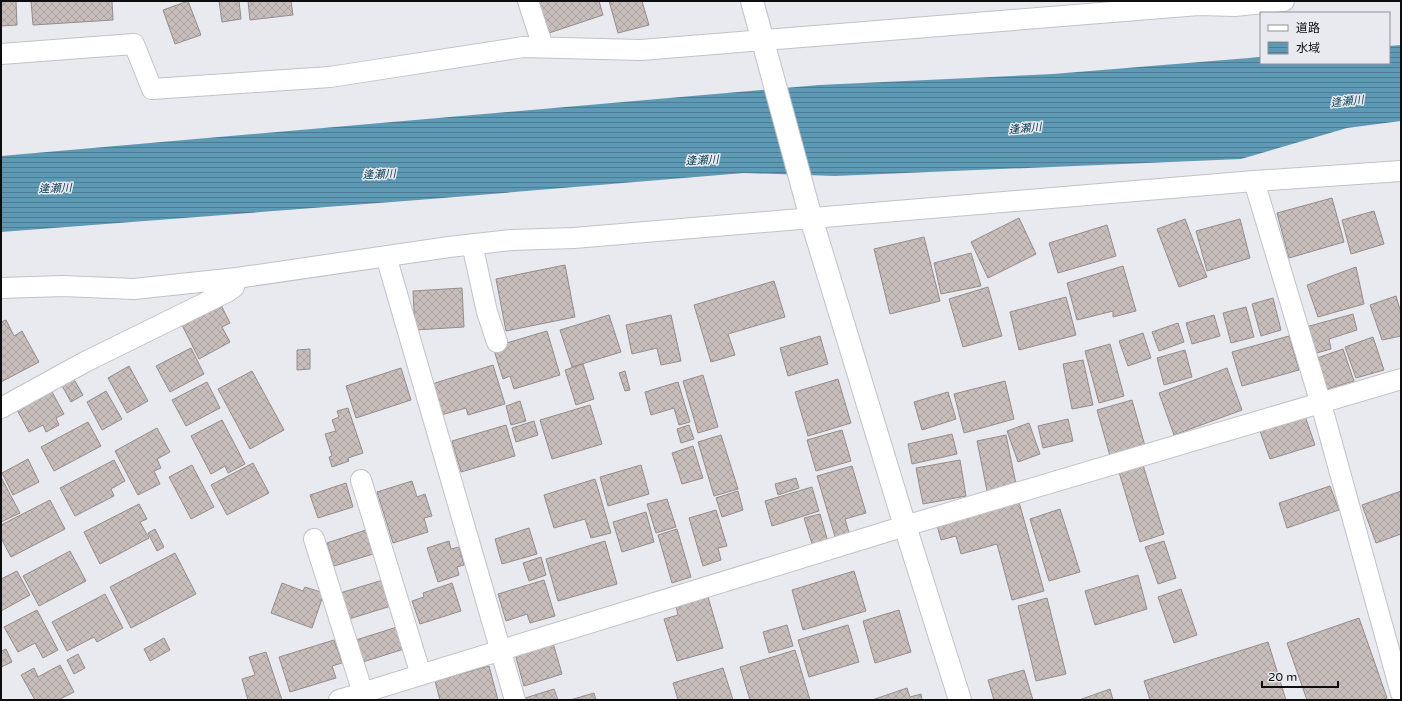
<svg xmlns="http://www.w3.org/2000/svg" width="1402" height="701" font-family="'Varela Round','Noto Sans JP',sans-serif">
	<defs>
		<pattern id="water-rules" width="6" height="5" patternUnits="userSpaceOnUse"><rect width="6" height="5" fill="#5e9ab6"/><path d="M0 2.5h6" fill="none" stroke="#4c7c92"/></pattern>
		<pattern id="building-cross-hatch" width="8" height="8" patternUnits="userSpaceOnUse"><rect width="8" height="8" fill="#c7bebc"/><path d="M0 0l8 8M0 8l8-8" fill="none" stroke="#aaa2a0"/></pattern>
	</defs>
	<rect width="100%" height="100%" fill="#e9e9f0"/>
	<!-- water -->
	<path fill="url(#water-rules)" d="M 1401,45 L 1401,121 L 1347,128 L 1241,159 L 835,176 L 744,173 L 418,200 L 1,232 L 1,156 L 819,85 L 1053,74 L 1261,57 L 1261,63 L 1389,63 L 1389,46 Z"/>
	<!-- building -->
	<path fill="url(#building-cross-hatch)" stroke="#958d8b" d="M 1,1 L 16,1 L 17,25 L 1,26 Z
		M 31,1 L 112,1 L 113,20 L 33,25 Z
		M 188,1 L 201,35 L 175,44 L 163,10 Z
		M 219,1 L 239,1 L 241,19 L 222,22 Z
		M 248,1 L 291,1 L 293,15 L 250,20 Z
		M 538,1 L 599,1 L 603,15 L 549,33 Z
		M 609,1 L 642,1 L 649,25 L 618,33 Z
		M 1332,198 L 1344,242 L 1289,258 L 1277,213 Z
		M 1374,211 L 1384,244 L 1351,254 L 1342,220 Z
		M 1019,218 L 1036,254 L 988,278 L 971,242 Z
		M 1185,219 L 1207,277 L 1179,287 L 1157,229 Z
		M 1240,219 L 1250,258 L 1207,271 L 1196,231 Z
		M 1107,225 L 1116,256 L 1058,273 L 1049,243 Z
		M 924,237 L 940,301 L 890,314 L 874,249 Z
		M 971,253 L 981,286 L 941,294 L 934,263 Z
		M 565,265 L 575,317 L 506,331 L 496,279 Z
		M 1123,266 L 1136,311 L 1113,317 L 1113,311 L 1077,320 L 1067,283 Z
		M 1356,267 L 1364,304 L 1318,317 L 1307,285 Z
		M 774,281 L 785,317 L 728,334 L 735,355 L 711,362 L 694,305 Z
		M 988,287 L 1002,336 L 963,347 L 949,299 Z
		M 462,288 L 464,327 L 415,330 L 413,291 Z
		M 1396,296 L 1401,313 L 1401,336 L 1382,340 L 1370,305 Z
		M 1066,297 L 1076,335 L 1019,350 L 1010,312 Z
		M 1273,298 L 1281,330 L 1261,336 L 1252,304 Z
		M 221,305 L 230,323 L 222,327 L 230,342 L 199,359 L 182,325 Z
		M 1246,307 L 1254,337 L 1231,343 L 1223,313 Z
		M 1353,314 L 1357,330 L 1329,339 L 1331,349 L 1313,354 L 1306,327 Z
		M 609,315 L 621,352 L 572,367 L 560,330 Z
		M 671,315 L 681,361 L 661,365 L 657,348 L 632,354 L 626,325 Z
		M 1214,315 L 1220,336 L 1192,344 L 1186,323 Z
		M 6,320 L 14,336 L 22,331 L 39,362 L 1,382 L 1,322 Z
		M 1178,323 L 1184,342 L 1159,351 L 1152,332 Z
		M 547,331 L 560,375 L 514,389 L 510,376 L 503,379 L 493,347 Z
		M 1143,333 L 1151,358 L 1128,366 L 1119,341 Z
		M 820,336 L 828,364 L 788,376 L 780,348 Z
		M 1289,336 L 1299,370 L 1242,386 L 1232,352 Z
		M 1373,337 L 1384,370 L 1356,378 L 1345,347 Z
		M 1110,344 L 1124,396 L 1099,403 L 1085,351 Z
		M 191,348 L 204,374 L 170,392 L 156,366 Z
		M 310,349 L 310,369 L 297,370 L 297,350 Z
		M 1343,349 L 1354,381 L 1327,389 L 1317,358 Z
		M 1185,350 L 1192,377 L 1164,385 L 1157,358 Z
		M 1083,360 L 1093,405 L 1072,409 L 1063,364 Z
		M 583,364 L 594,399 L 576,405 L 565,370 Z
		M 493,365 L 505,404 L 468,415 L 466,408 L 441,415 L 432,384 Z
		M 129,366 L 148,401 L 127,413 L 108,378 Z
		M 401,368 L 411,400 L 356,418 L 346,386 Z
		M 1227,368 L 1242,410 L 1174,435 L 1159,393 Z
		M 252,371 L 284,430 L 250,449 L 218,389 Z
		M 625,371 L 630,390 L 625,391 L 619,373 Z
		M 703,375 L 718,427 L 698,433 L 683,381 Z
		M 72,376 L 83,395 L 71,402 L 60,382 Z
		M 838,379 L 851,423 L 808,436 L 795,392 Z
		M 1005,381 L 1014,419 L 964,433 L 954,394 Z
		M 207,382 L 220,408 L 186,426 L 172,400 Z
		M 678,382 L 690,422 L 679,425 L 674,408 L 651,415 L 645,392 Z
		M 51,390 L 64,414 L 56,418 L 59,425 L 46,432 L 43,425 L 29,432 L 16,408 Z
		M 106,391 L 122,419 L 102,430 L 87,402 Z
		M 948,392 L 956,419 L 922,430 L 914,402 Z
		M 1132,400 L 1145,446 L 1110,456 L 1097,410 Z
		M 520,401 L 526,421 L 511,425 L 506,406 Z
		M 590,405 L 602,444 L 552,459 L 540,420 Z
		M 348,408 L 363,453 L 348,458 L 349,461 L 332,467 L 329,457 L 332,456 L 325,434 L 336,431 L 332,420 L 339,417 L 337,411 Z
		M 1305,416 L 1315,445 L 1270,459 L 1260,431 Z
		M 1068,419 L 1073,441 L 1043,448 L 1038,426 Z
		M 222,420 L 245,464 L 228,473 L 225,466 L 211,474 L 191,436 Z
		M 534,421 L 538,435 L 516,442 L 512,428 Z
		M 88,422 L 101,446 L 54,471 L 41,447 Z
		M 1029,423 L 1040,454 L 1018,462 L 1007,431 Z
		M 506,425 L 515,456 L 461,472 L 452,441 Z
		M 689,425 L 694,439 L 681,443 L 677,429 Z
		M 157,428 L 170,452 L 157,459 L 161,468 L 154,471 L 160,484 L 138,495 L 115,451 Z
		M 842,430 L 851,461 L 816,471 L 807,440 Z
		M 952,434 L 957,454 L 912,464 L 908,444 Z
		M 721,435 L 738,489 L 714,496 L 698,442 Z
		M 1006,435 L 1017,489 L 988,496 L 977,441 Z
		M 693,446 L 703,478 L 682,484 L 672,453 Z
		M 28,459 L 39,482 L 13,495 L 2,473 Z
		M 114,460 L 125,481 L 111,489 L 114,496 L 75,516 L 60,488 Z
		M 960,460 L 966,496 L 923,504 L 916,468 Z
		M 253,463 L 269,493 L 227,515 L 211,485 Z
		M 192,465 L 214,507 L 191,519 L 169,477 Z
		M 641,465 L 649,494 L 608,506 L 600,477 Z
		M 1143,465 L 1164,534 L 1140,542 L 1119,472 Z
		M 852,466 L 866,513 L 845,519 L 850,536 L 836,540 L 817,476 Z
		M 1,477 L 20,513 L 1,522 Z
		M 796,478 L 799,488 L 778,495 L 775,484 Z
		M 595,479 L 611,533 L 591,538 L 585,519 L 554,528 L 544,495 Z
		M 412,481 L 417,497 L 425,494 L 432,516 L 424,518 L 428,532 L 393,543 L 377,492 Z
		M 346,483 L 353,507 L 318,518 L 310,495 Z
		M 1330,486 L 1339,510 L 1287,528 L 1279,503 Z
		M 812,487 L 819,511 L 772,526 L 765,501 Z
		M 738,491 L 743,510 L 722,517 L 716,498 Z
		M 1401,491 L 1401,534 L 1376,543 L 1362,505 Z
		M 667,499 L 676,527 L 656,533 L 647,504 Z
		M 50,500 L 65,529 L 11,557 L 1,538 L 1,525 Z
		M 1019,502 L 1044,591 L 1012,600 L 997,544 L 961,554 L 956,536 L 941,540 L 937,525 Z
		M 139,504 L 147,519 L 140,522 L 149,538 L 100,564 L 84,532 Z
		M 1060,509 L 1080,572 L 1049,581 L 1030,519 Z
		M 716,510 L 727,546 L 718,548 L 721,560 L 703,566 L 689,518 Z
		M 646,512 L 654,542 L 622,552 L 613,522 Z
		M 820,514 L 828,542 L 813,547 L 804,518 Z
		M 529,528 L 537,554 L 502,564 L 495,539 Z
		M 155,529 L 164,547 L 157,551 L 148,533 Z
		M 677,529 L 691,577 L 672,583 L 658,535 Z
		M 366,530 L 373,554 L 334,566 L 327,543 Z
		M 449,541 L 451,549 L 459,547 L 464,565 L 457,567 L 459,575 L 438,582 L 427,548 Z
		M 605,541 L 617,584 L 558,601 L 546,559 Z
		M 1164,541 L 1176,578 L 1158,584 L 1145,547 Z
		M 70,551 L 86,581 L 39,606 L 23,576 Z
		M 175,553 L 196,594 L 131,628 L 110,587 Z
		M 541,557 L 546,575 L 529,581 L 523,563 Z
		M 17,571 L 30,595 L 1,611 L 1,579 Z
		M 854,571 L 866,611 L 803,630 L 792,590 Z
		M 1138,575 L 1147,609 L 1095,625 L 1085,591 Z
		M 383,580 L 391,606 L 349,619 L 340,593 Z
		M 544,580 L 555,616 L 530,623 L 527,614 L 506,621 L 498,594 Z
		M 282,583 L 303,591 L 305,587 L 324,593 L 312,628 L 271,613 Z
		M 452,583 L 461,611 L 420,624 L 412,601 L 424,597 L 423,593 Z
		M 1181,589 L 1197,635 L 1174,643 L 1158,597 Z
		M 105,594 L 123,628 L 97,642 L 94,637 L 67,651 L 52,622 Z
		M 708,597 L 723,648 L 677,661 L 664,619 L 678,615 L 676,606 Z
		M 1047,598 L 1066,674 L 1036,681 L 1018,606 Z
		M 37,610 L 58,650 L 43,658 L 35,643 L 18,652 L 4,627 Z
		M 899,610 L 911,652 L 875,663 L 863,621 Z
		M 1359,618 L 1387,698 L 1381,700 L 1307,700 L 1287,643 Z
		M 787,625 L 793,646 L 769,653 L 763,632 Z
		M 848,625 L 859,662 L 809,677 L 798,640 Z
		M 397,627 L 404,649 L 363,662 L 356,640 Z
		M 164,638 L 170,650 L 150,661 L 144,649 Z
		M 334,640 L 342,663 L 332,666 L 336,678 L 290,692 L 279,657 Z
		M 1268,642 L 1286,700 L 1150,700 L 1144,681 Z
		M 553,643 L 562,674 L 524,686 L 515,654 Z
		M 6,649 L 12,662 L 1,667 L 1,651 Z
		M 795,650 L 810,700 L 750,700 L 740,667 Z
		M 266,652 L 282,700 L 248,700 L 242,679 L 255,675 L 249,657 Z
		M 78,654 L 85,668 L 74,674 L 67,660 Z
		M 60,665 L 74,692 L 58,700 L 35,700 L 21,675 L 34,668 L 38,677 Z
		M 489,666 L 498,700 L 440,700 L 435,681 Z
		M 723,668 L 733,700 L 678,700 L 673,683 Z
		M 1024,670 L 1033,700 L 994,700 L 988,680 Z
		M 907,688 L 910,697 L 921,694 L 922,700 L 872,700 Z
		M 554,689 L 558,700 L 522,700 L 522,699 Z
		M 1110,689 L 1113,700 L 1079,700 Z
		M 594,693 L 596,700 L 570,700 Z"/>
	<g fill="none" stroke-linecap="round" stroke-linejoin="round">
		<!-- minor casing -->
		<g stroke="#c2c1c8" stroke-width="22">
			<path id="minor" d="M 528,1 L 543,47
				M 1,54 L 134,44 L 152,89 L 330,77 L 523,47 L 641,50 L 1199,5 L 1235,6 L 1284,1
				M 1254,181 L 1321,404 L 1401,693
				M 472,244 L 487,312 L 497,342
				M 386,256 L 515,700
				M 1,288 L 63,286 L 134,289 L 237,278 L 449,247 L 511,240 L 574,238 L 1254,181 L 1401,171
				M 1,408 L 85,362 L 227,292 L 234,287 L 237,278
				M 361,480 L 421,675
				M 314,539 L 363,693
				M 339,700 L 905,526 L 1401,379"/>
		</g>
		<!-- tertiary casing -->
		<g stroke="#c2c1c8" stroke-width="24">
			<path id="tertiary" d="M 752,1 L 811,218 L 905,526 L 960,700"/>
		</g>
		<!-- minor -->
		<use href="#minor" stroke="#fff" stroke-width="20"/>
		<!-- tertiary -->
		<use href="#tertiary" stroke="#fff" stroke-width="22"/>
	</g>
	<g text-anchor="middle" stroke-width="3" stroke-linejoin="round" paint-order="stroke">
		<!-- water labels -->
		<g font-size="11" font-style="italic" fill="#0b4054" stroke="#e9e9f0">
			<text transform="translate(1347 101) rotate(-6)" y="4">逢瀬川</text>
			<text transform="translate(1025 128) rotate(-5)" y="4">逢瀬川</text>
			<text transform="translate(702 160) rotate(-3)" y="4">逢瀬川</text>
			<text transform="translate(379 174) rotate(-2)" y="4">逢瀬川</text>
			<text transform="translate(55 188) rotate(-2)" y="4">逢瀬川</text>
		</g>
	</g>
	<!-- border -->
	<rect width="1402" height="701" fill="none" stroke="#0d0d0f" stroke-width="4"/>
	<!-- legend -->
	<rect x="1260" y="12" width="130" height="52" fill="#e9e9f0" stroke="#919196"/>
	<rect x="1268" y="25" width="20" height="6" fill="#ffffff" stroke="#919196"/>
	<text x="1296" y="32" font-size="12" fill="#0d0d0f">道路</text>
	<rect x="1268" y="42" width="20" height="12" fill="url(#water-rules)" stroke="#919196"/>
	<text x="1296" y="52" font-size="12" fill="#0d0d0f">水域</text>
	<!-- scale -->
	<path d="M1262 681v6h76v-6" fill="none" stroke="#0d0d0f" stroke-width="2"/>
	<text x="1268" y="681" font-size="12" fill="#0d0d0f" stroke="#e9e9f0" stroke-width="3" paint-order="stroke">20 m</text>
</svg>
